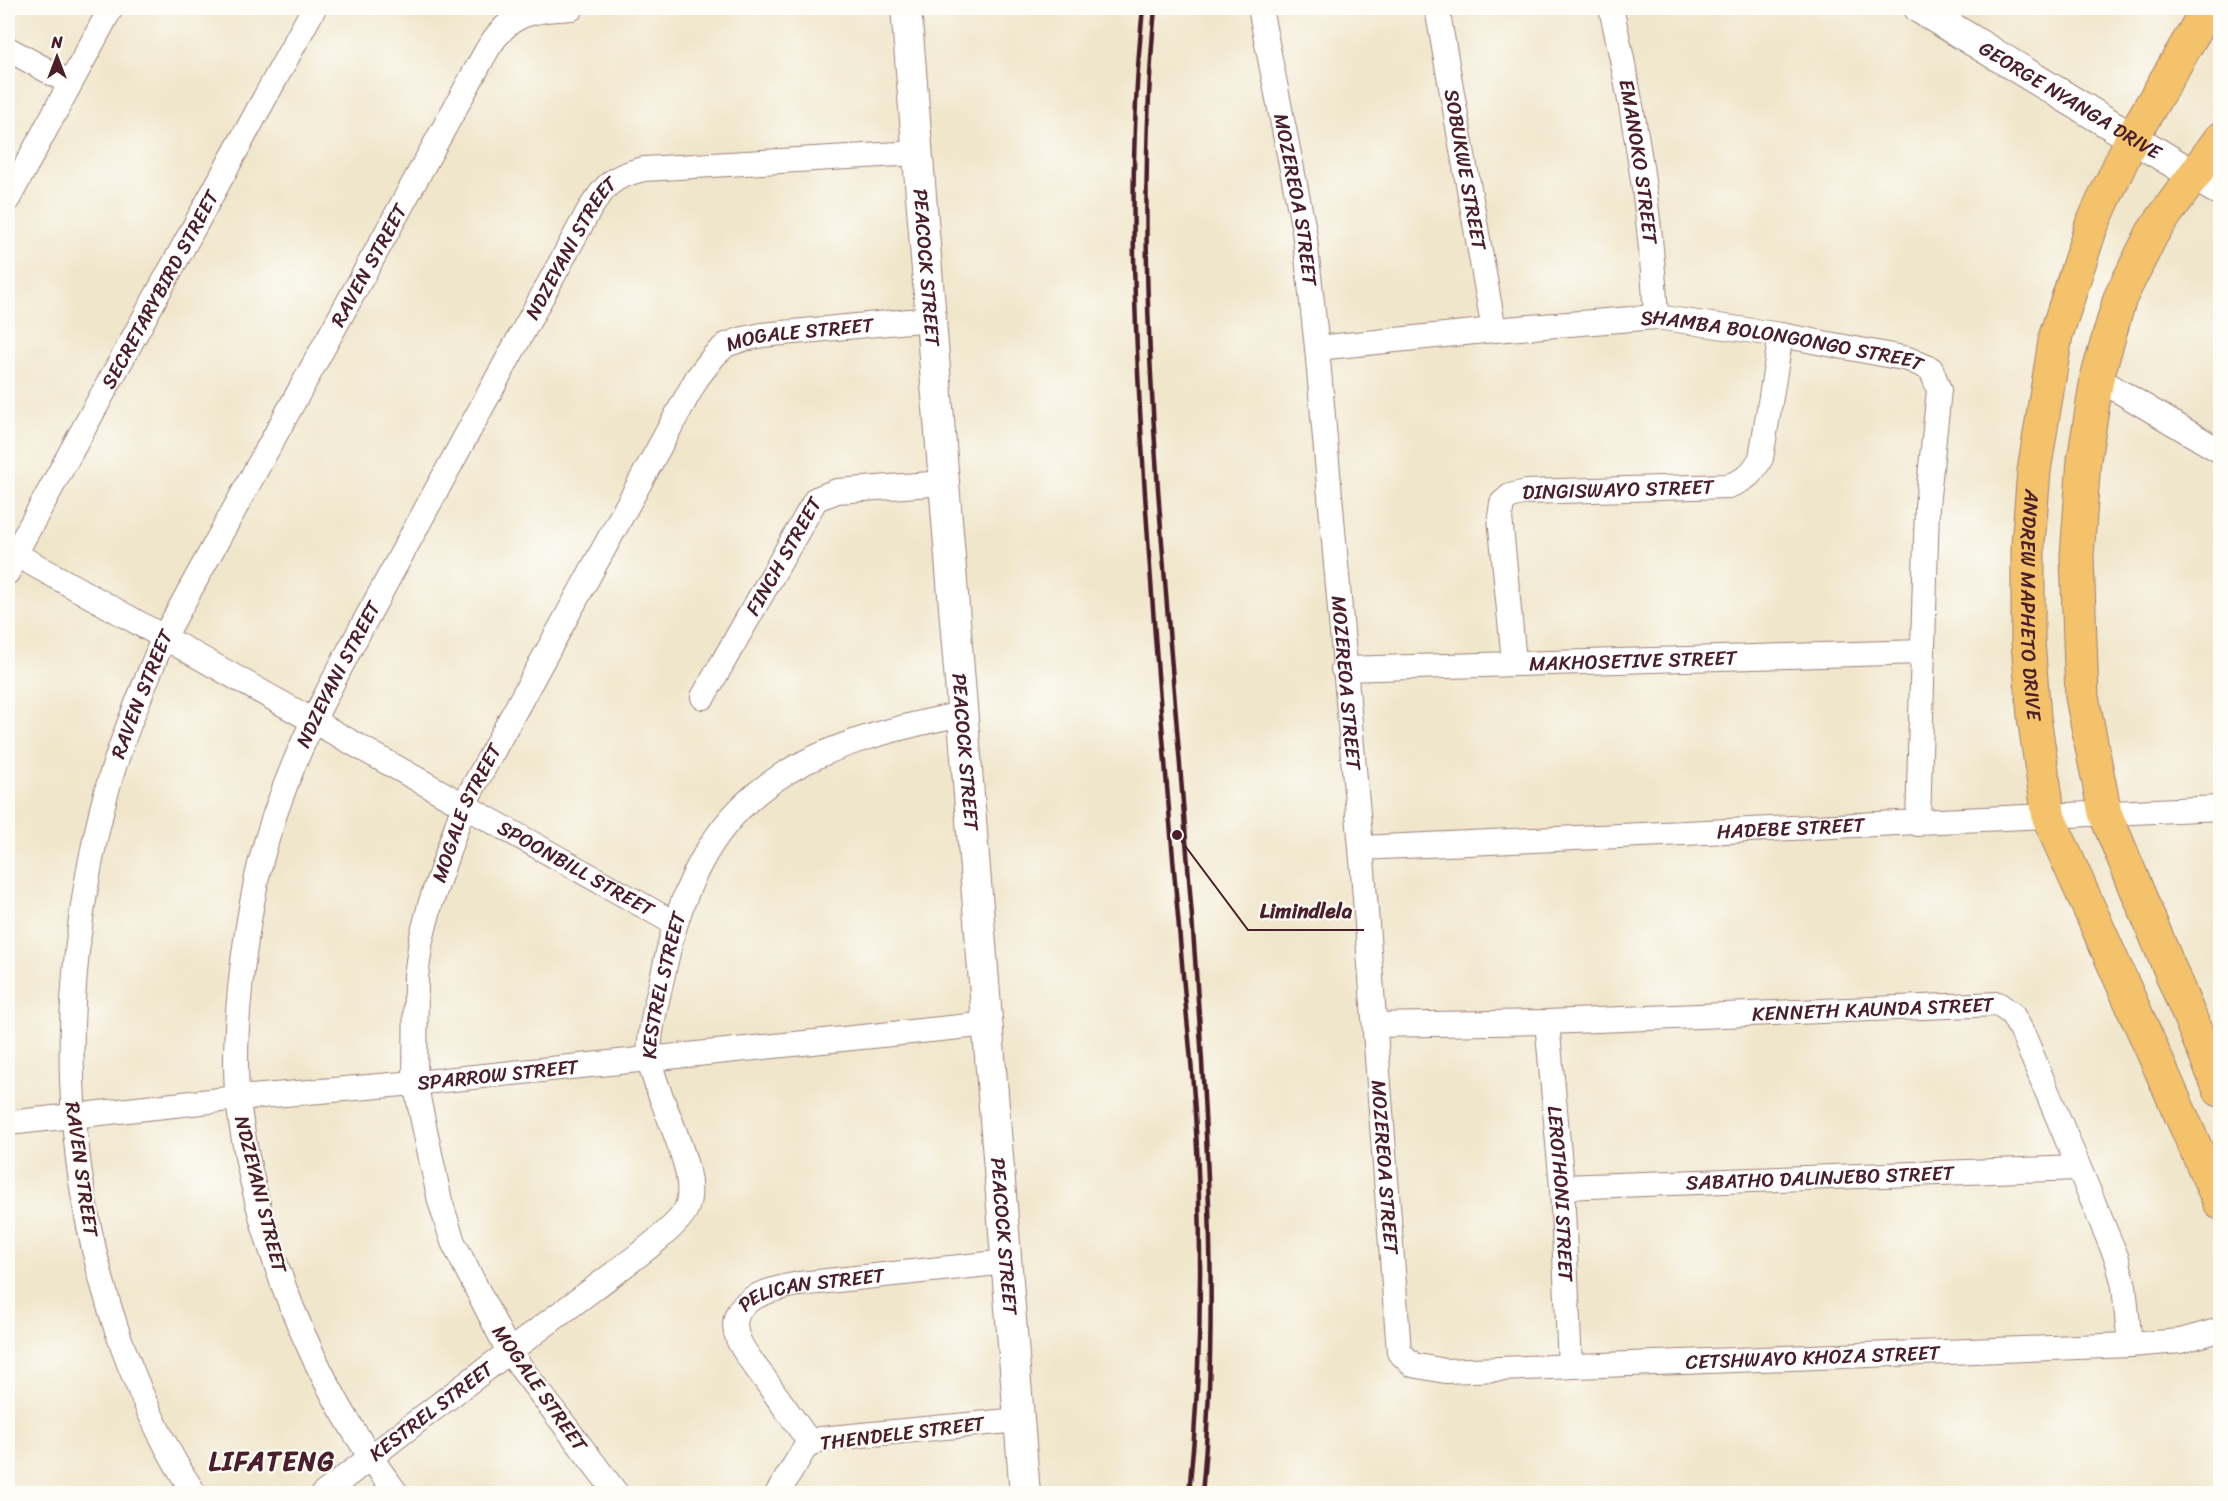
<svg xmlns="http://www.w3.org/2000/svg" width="2228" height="1501" font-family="Sriracha,sans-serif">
	<rect width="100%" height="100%" fill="#fdfcf7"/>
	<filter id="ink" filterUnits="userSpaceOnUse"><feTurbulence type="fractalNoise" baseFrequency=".0167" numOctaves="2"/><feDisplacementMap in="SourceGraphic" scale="12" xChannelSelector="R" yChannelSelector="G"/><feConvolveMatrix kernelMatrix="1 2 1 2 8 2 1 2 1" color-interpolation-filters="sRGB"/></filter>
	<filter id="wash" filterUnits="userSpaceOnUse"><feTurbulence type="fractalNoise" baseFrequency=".008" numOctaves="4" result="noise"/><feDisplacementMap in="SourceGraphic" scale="24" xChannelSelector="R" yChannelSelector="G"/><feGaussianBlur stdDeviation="1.35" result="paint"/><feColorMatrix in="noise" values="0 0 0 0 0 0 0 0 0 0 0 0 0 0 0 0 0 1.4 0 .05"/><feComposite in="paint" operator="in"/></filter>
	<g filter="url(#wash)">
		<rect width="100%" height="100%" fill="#f0e6cb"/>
	</g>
	<g filter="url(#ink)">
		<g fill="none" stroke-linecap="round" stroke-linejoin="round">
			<!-- minor casing -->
			<g stroke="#9d827b" stroke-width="26">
				<g id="minor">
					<path id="s1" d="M 1260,8 L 1304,230 L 1317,348 L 1363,871 L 1399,1352 L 1413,1365 L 1445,1371 L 2130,1345 L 2180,1341 L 2220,1330"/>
					<path id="s2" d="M 1437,8 L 1494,330"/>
					<path id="s3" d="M 1611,8 C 1634,109 1651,213 1656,317"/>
					<path d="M 8,49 L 70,83"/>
					<path d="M 8,199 L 111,8"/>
					<path id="s4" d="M 1317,348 L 1494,330 L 1656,317 L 1781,335 L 1908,359 L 1931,369 L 1939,390 L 1927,506 L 1918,824"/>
					<path d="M 2097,378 L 2220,451"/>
					<path id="s5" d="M 8,550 L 674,923"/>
					<path id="s6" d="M 8,572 L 15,554 L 314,8"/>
					<path id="s7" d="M 1514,662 L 1500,517 L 1502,503 L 1510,496 L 1526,492 L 1728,486 C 1746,480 1752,474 1761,458 L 1781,335"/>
					<path id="s8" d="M 1343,669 L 1923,652"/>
					<path id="s9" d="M 703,697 L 816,499 L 837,491 L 944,483"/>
					<path id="s10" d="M 1361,848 L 2220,808"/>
					<path id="s11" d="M 1547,1022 L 1562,1187 L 1570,1366"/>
					<path id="s12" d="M 1375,1025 L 1547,1022 L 1998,1004 L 2012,1014 L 2023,1034 L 2117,1259 L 2124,1286 L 2130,1345"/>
					<path id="s13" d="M 8,1123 L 238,1098 L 415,1083 L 989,1024"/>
					<path id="s14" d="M 1562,1187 L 2078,1168"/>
					<path id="s15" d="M 810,1443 C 795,1421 779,1400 764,1378 C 755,1366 744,1353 738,1339 C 723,1299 771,1289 799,1284 L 1007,1262"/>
					<path id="s16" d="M 195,1494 C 164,1449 142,1399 123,1348 C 59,1170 58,991 102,809 C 116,751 141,694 163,639 L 487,50 C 510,12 529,11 572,8"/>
					<path id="s17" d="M 323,1494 C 413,1424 504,1355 596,1287 C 616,1271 677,1230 686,1209 C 702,1173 657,1101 650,1062 C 646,1037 661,986 666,961 C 704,787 801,747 962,714"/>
					<path id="s18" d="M 397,1494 C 311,1381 256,1241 238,1101 C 231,1039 244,939 257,877 C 283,762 344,660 400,557 C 463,442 525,327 588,212 C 605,185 612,176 644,169 L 916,153"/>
					<path id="s19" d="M 617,1494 L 509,1352 L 453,1242 L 440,1201 L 415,1083 L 416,976 L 421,940 L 430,905 L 464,804 L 697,378 L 714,356 L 726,345 L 740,340 L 762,335 L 930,319"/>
					<path d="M 777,1494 L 805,1448 L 820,1439 L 1019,1420"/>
				</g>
			</g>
			<!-- tertiary casing -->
			<g stroke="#9d827b" stroke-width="32">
				<g id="tertiary">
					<path id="s20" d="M 906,8 L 1025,1494"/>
					<path id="s21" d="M 1919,8 L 2220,191"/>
				</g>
			</g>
			<!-- primary casing -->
			<g stroke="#9d827b" stroke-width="35">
				<g id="primary">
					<path id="s22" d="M 2208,8 L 2132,138 L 2091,227 L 2056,335 L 2034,471 L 2028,544 L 2028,642 L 2034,717 L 2049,818 L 2220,1203"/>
					<path d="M 2220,139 L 2153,232 L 2120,298 L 2097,378 L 2084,460 L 2077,556 L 2082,697 L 2105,813 L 2220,1090"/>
				</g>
			</g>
			<!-- minor -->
			<use href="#minor" stroke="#fff" stroke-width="24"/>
			<!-- tertiary -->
			<use href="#tertiary" stroke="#fff" stroke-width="30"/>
			<!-- primary -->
			<use href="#primary" stroke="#f3c26a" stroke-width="33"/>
			<!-- rail -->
			<path stroke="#4a1f2b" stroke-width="4.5" d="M 1143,8 C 1127,165 1134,321 1144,478 C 1154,640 1168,802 1182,963 C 1186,1013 1192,1063 1195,1112 C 1203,1239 1202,1367 1189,1494
				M 1155,8 C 1138,194 1149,381 1164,568 C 1176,722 1190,876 1200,1030 C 1210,1185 1217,1338 1202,1494"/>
		</g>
	</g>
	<g text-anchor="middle" stroke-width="4.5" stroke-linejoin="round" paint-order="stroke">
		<!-- street labels -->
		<g font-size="20" fill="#4a1f2b" stroke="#fdfcf7">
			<text dy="7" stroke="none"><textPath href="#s21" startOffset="177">GEORGE NYANGA DRIVE</textPath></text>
			<text dy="7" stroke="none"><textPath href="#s3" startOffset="156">EMANOKO STREET</textPath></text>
			<text dy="7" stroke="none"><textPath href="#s2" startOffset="164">SOBUKWE STREET</textPath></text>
			<text dy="7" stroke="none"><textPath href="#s1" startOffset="195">MOZEREOA STREET</textPath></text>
			<text dy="7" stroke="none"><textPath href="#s18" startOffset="1359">NDZEYANI STREET</textPath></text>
			<text dy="7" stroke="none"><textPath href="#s16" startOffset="1318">RAVEN STREET</textPath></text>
			<text dy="7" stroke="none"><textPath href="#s20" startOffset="260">PEACOCK STREET</textPath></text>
			<text dy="7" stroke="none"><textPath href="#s6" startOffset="321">SECRETARYBIRD STREET</textPath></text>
			<text dy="7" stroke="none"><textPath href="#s19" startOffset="1356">MOGALE STREET</textPath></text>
			<text dy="7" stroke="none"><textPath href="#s4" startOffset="468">SHAMBA BOLONGONGO STREET</textPath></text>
			<text dy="7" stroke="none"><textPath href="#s7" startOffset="279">DINGISWAYO STREET</textPath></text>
			<text dy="7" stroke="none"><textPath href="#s9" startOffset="162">FINCH STREET</textPath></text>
			<text dy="7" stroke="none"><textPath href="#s22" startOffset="634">ANDREW MAPHETO DRIVE</textPath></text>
			<text dy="7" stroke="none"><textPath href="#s8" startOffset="290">MAKHOSETIVE STREET</textPath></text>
			<text dy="7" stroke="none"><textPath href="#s18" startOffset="873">NDZEYANI STREET</textPath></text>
			<text dy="7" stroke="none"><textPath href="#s1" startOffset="681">MOZEREOA STREET</textPath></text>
			<text dy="7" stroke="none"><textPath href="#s16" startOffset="832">RAVEN STREET</textPath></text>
			<text dy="7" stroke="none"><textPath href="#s20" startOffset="746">PEACOCK STREET</textPath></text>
			<text dy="7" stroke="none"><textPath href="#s19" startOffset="744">MOGALE STREET</textPath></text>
			<text dy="7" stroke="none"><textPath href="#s10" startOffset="430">HADEBE STREET</textPath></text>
			<text dy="7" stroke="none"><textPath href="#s5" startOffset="651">SPOONBILL STREET</textPath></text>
			<text dy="7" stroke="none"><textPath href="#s17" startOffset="694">KESTREL STREET</textPath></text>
			<text dy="7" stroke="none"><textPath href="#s12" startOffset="498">KENNETH KAUNDA STREET</textPath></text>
			<text dy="7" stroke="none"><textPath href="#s13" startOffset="492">SPARROW STREET</textPath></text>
			<text dy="7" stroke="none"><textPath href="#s1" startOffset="1167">MOZEREOA STREET</textPath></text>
			<text transform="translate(82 1169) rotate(82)" y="7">RAVEN STREET</text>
			<text dy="7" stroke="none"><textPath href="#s14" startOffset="258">SABATHO DALINJEBO STREET</textPath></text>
			<text transform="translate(261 1194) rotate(76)" y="7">NDZEYANI STREET</text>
			<text dy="7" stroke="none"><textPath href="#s11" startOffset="172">LEROTHONI STREET</textPath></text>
			<text dy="7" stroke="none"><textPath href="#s20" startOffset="1232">PEACOCK STREET</textPath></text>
			<text dy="7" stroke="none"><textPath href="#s15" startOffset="234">PELICAN STREET</textPath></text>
			<text dy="7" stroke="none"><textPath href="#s1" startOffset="1772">CETSHWAYO KHOZA STREET</textPath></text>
			<text transform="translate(540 1388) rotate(55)" y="7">MOGALE STREET</text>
			<text dy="7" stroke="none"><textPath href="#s17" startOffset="136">KESTREL STREET</textPath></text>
			<text transform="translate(902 1433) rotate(-7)" y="7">THENDELE STREET</text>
		</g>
		<!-- district labels -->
		<g font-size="26" font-weight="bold" letter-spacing="1.5" fill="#4a1f2b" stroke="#fdfcf7">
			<text x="272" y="1470">LIFATENG</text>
		</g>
	</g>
	<!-- callouts -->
	<path fill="none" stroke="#4a1f2b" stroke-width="2" d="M1177 835L1248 930H1364"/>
	<circle fill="#4a1f2b" stroke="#fdfcf7" stroke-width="2" cx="1177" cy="835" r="6"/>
	<g font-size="21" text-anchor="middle" font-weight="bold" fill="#4a1f2b" stroke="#fdfcf7" stroke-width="4.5" stroke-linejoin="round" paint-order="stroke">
		<text x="1306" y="918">Limindlela</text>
	</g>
	<!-- margin -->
	<rect width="2228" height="1501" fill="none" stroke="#fdfcf7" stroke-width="30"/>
	<!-- north arrow -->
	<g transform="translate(57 57)" stroke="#fdfcf7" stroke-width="4.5" paint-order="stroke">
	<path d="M0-4.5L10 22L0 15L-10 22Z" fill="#4a1f2b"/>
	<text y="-9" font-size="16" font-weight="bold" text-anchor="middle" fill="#4a1f2b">N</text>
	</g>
</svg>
